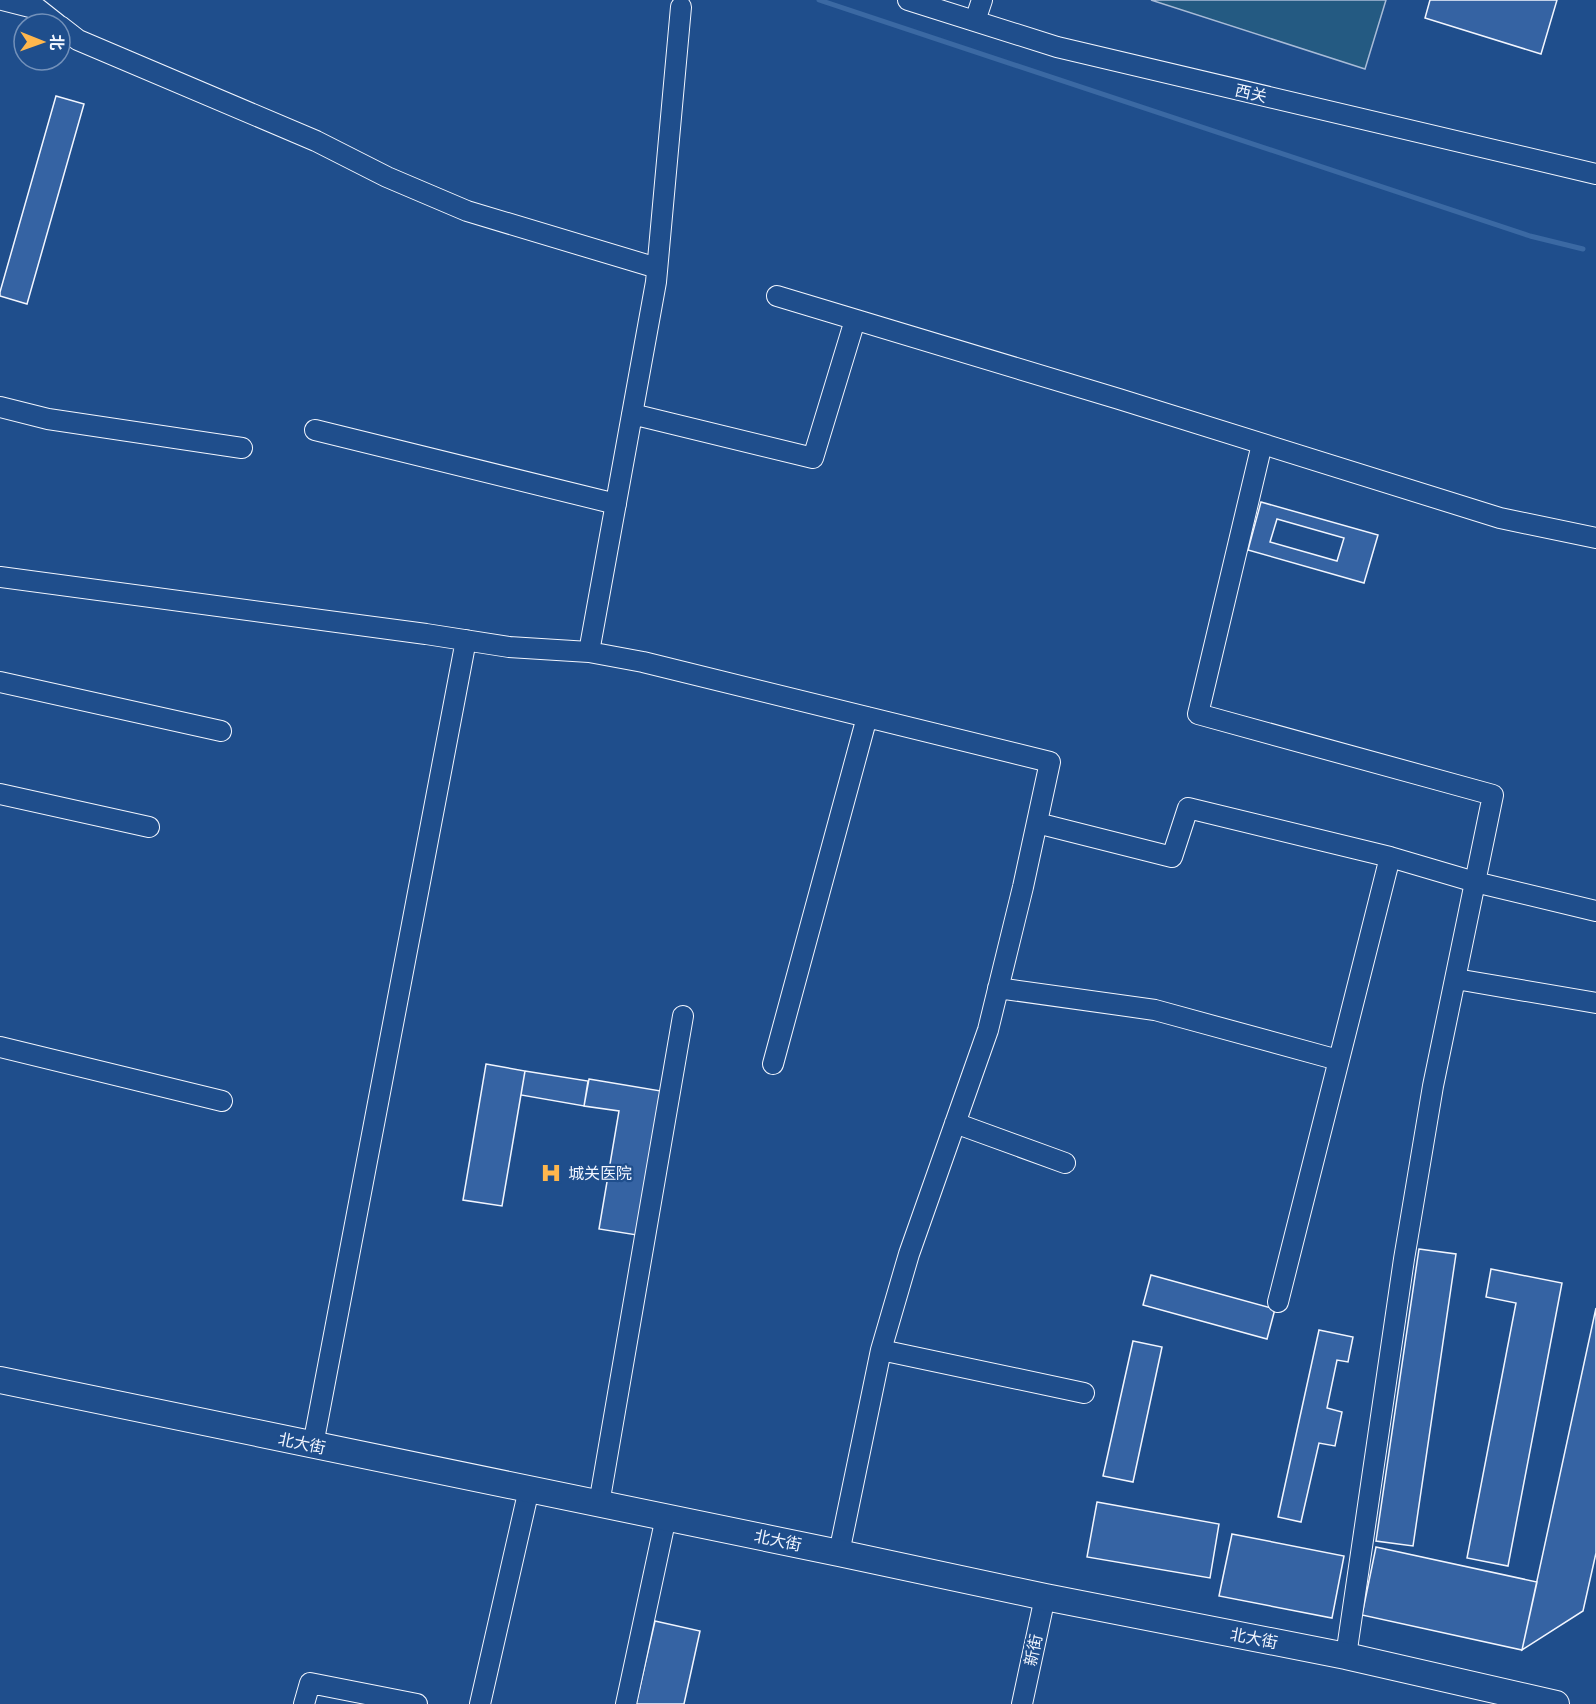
<svg xmlns="http://www.w3.org/2000/svg" width="1596" height="1704" font-family="'PT Sans','Noto Sans SC',sans-serif">
	<rect width="100%" height="100%" fill="#1f4e8c"/>
	<!-- green -->
	<path fill="#245a82" stroke="#a8bbd7" stroke-width="1.5" d="M 1151,0 L 1386,0 L 1365,69 Z"/>
	<g fill="none" stroke-linecap="round" stroke-linejoin="round">
		<!-- stream -->
		<path stroke="#3b69a3" stroke-width="5" d="M 819,0 L 1530,236 L 1583,249"/>
	</g>
	<!-- building -->
	<path fill="#3563a3" stroke="#f2f6ff" stroke-width="1.5" fill-rule="evenodd" d="M 1430,0 L 1557,0 L 1541,54 L 1425,18 Z
		M 56,96 L 84,104 L 27,304 L 0,296 L 0,292 Z
		M 1261,502 L 1378,535 L 1364,583 L 1248,550 ZM 1277,519 L 1344,538 L 1337,561 L 1270,542 Z
		M 486,1064 L 525,1071 L 502,1206 L 463,1200 Z
		M 525,1071 L 588,1081 L 584,1106 L 521,1095 Z
		M 589,1079 L 667,1092 L 643,1236 L 599,1229 L 619,1111 L 584,1106 Z
		M 1419,1249 L 1456,1254 L 1413,1546 L 1376,1541 Z
		M 1491,1269 L 1562,1283 L 1508,1566 L 1467,1558 L 1516,1303 L 1486,1297 Z
		M 1151,1275 L 1275,1309 L 1267,1339 L 1143,1305 Z
		M 1596,1308 L 1596,1553 L 1583,1611 L 1522,1650 Z
		M 1319,1330 L 1353,1337 L 1348,1362 L 1337,1360 L 1327,1408 L 1342,1412 L 1335,1446 L 1319,1443 L 1301,1522 L 1278,1517 Z
		M 1133,1341 L 1162,1347 L 1133,1482 L 1103,1476 Z
		M 1097,1502 L 1219,1524 L 1210,1578 L 1087,1557 Z
		M 1232,1534 L 1344,1556 L 1332,1618 L 1219,1596 Z
		M 1376,1547 L 1537,1582 L 1522,1650 L 1362,1615 Z
		M 655,1621 L 700,1631 L 684,1704 L 636,1704 Z"/>
	<g fill="none" stroke-linecap="round" stroke-linejoin="round">
		<!-- minor casing -->
		<g stroke="#f2f6ff" stroke-width="22">
			<path id="minor" d="M 2,0 L 38,9 L 57,24
				M 908,0 L 1057,47 L 1596,174
				M 975,21 L 982,0
				M 60,26 L 78,40 L 316,141 L 387,177 L 467,211 L 657,268
				M 777,296 L 1119,399 L 1500,518 L 1596,538
				M 0,407 L 48,419 L 242,448
				M 632,414 L 813,458 L 855,320
				M 315,430 L 616,504
				M 1262,444 L 1198,714 L 1493,795 L 1433,1086 L 1404,1259 L 1346,1656
				M 0,577 L 426,634 L 509,647 L 589,652 L 643,662 L 1050,762 L 1023,887 L 988,1030 L 909,1254 L 881,1350 L 839,1553
				M 589,652 L 656,282 L 681,7
				M 0,682 L 221,731
				M 0,794 L 149,827
				M 1037,823 L 1172,857 L 1188,808 L 1390,857 L 1475,882 L 1596,911
				M 1456,979 L 1596,1003
				M 998,988 L 1155,1010 L 1338,1060
				M 0,1047 L 222,1101
				M 773,1064 L 867,717
				M 955,1123 L 1065,1163
				M 1278,1302 L 1390,857
				M 881,1350 L 1084,1393
				M 313,1445 L 466,640
				M 599,1504 L 683,1016
				M 304,1704 L 310,1683 L 417,1704
				M 480,1704 L 529,1489
				M 626,1704 L 666,1517
				M 1022,1704 L 1045,1597"/>
		</g>
		<!-- major casing -->
		<g stroke="#f2f6ff" stroke-width="28">
			<path id="major" d="M 0,1380 L 839,1553 L 1045,1597 L 1346,1656 L 1556,1704"/>
		</g>
		<!-- minor -->
		<use href="#minor" stroke="#1f4e8c" stroke-width="20"/>
		<!-- major -->
		<use href="#major" stroke="#1f4e8c" stroke-width="26"/>
	</g>
	<!-- icons -->
	<defs>
		<g id="hospital-bare" transform="scale(1.62)"><path d="M-5-5h3v3.5h4V-5h3V5h-3V1.5h-4V5h-3Z" fill="#ffb74d" stroke="#1f4e8c" stroke-width="2.5" paint-order="stroke"/></g>
	</defs>
	<g fill-rule="evenodd">
		<use href="#hospital-bare" x="551" y="1173"/>
	</g>
	<g text-anchor="middle" stroke-width="4.5" stroke-linejoin="round" paint-order="stroke">
		<!-- street labels -->
		<g font-size="16" fill="#f2f6ff" stroke="#1f4e8c">
			<text transform="translate(1251 93) rotate(13)" y="6">西关</text>
			<text transform="translate(302 1443) rotate(12)" y="6">北大街</text>
			<text transform="translate(778 1540) rotate(12)" y="6">北大街</text>
			<text transform="translate(1254 1638) rotate(11)" y="6">北大街</text>
			<text transform="translate(1033 1650) rotate(-78)" y="6">新街</text>
		</g>
		<!-- poi labels -->
		<g font-size="16" fill="#f2f6ff" stroke="#1f4e8c" text-anchor="start">
			<text x="568" y="1179">城关医院</text>
		</g>
	</g>
	<!-- north arrow -->
	<g transform="translate(42 42) rotate(91)"><circle r="28" fill="#1f4e8c" stroke="#7391ba" stroke-width="1.5"/>
	<path d="M0-4.5L10 22L0 15L-10 22Z" fill="#ffb74d"/>
	<text y="-9" font-size="16" font-weight="bold" text-anchor="middle" fill="#f2f6ff">北</text>
	</g>
</svg>
